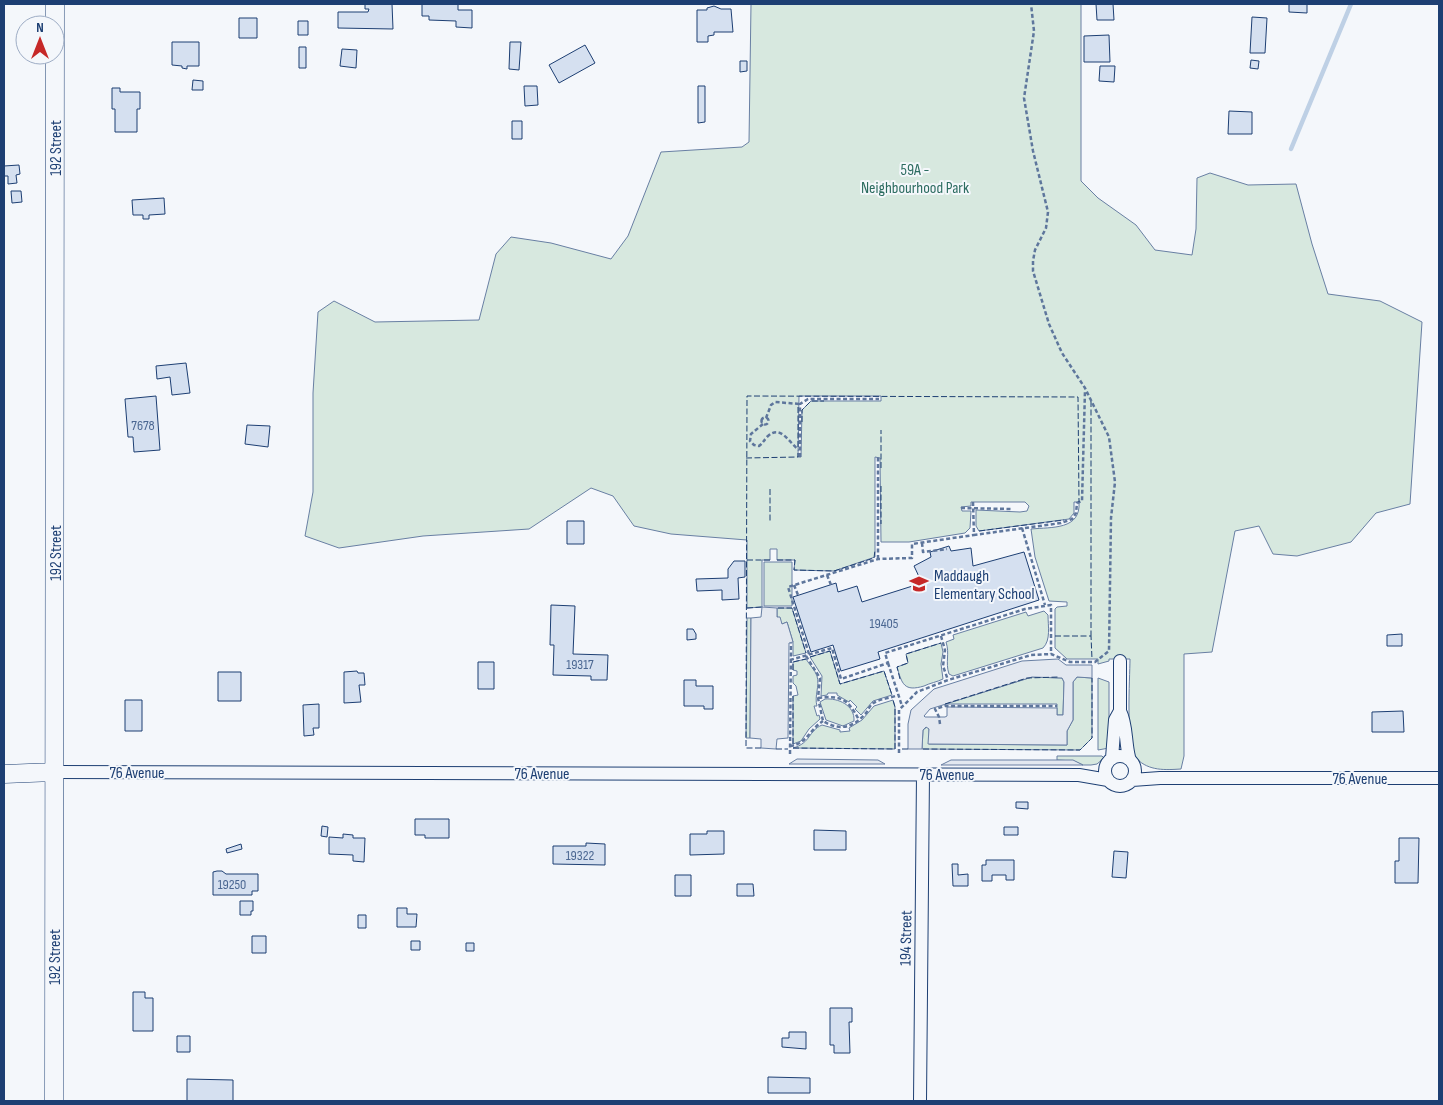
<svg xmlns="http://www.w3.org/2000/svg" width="1443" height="1105" font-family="'Sofia Sans Condensed',sans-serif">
	<rect width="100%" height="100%" fill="#f4f7fb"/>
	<!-- green -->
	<path fill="#d7e8df" stroke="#687fa3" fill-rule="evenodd" d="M 751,4 L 1081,4 L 1081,181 L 1098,198 L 1136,225 L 1155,250 L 1192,255 L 1196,229 L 1197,178 L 1210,173 L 1248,185 L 1296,184 L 1312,244 L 1328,294 L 1380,301 L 1422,322 L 1410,504 L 1376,513 L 1351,542 L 1297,556 L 1273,554 L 1259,526 L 1235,531 L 1212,652 L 1184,654 L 1184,756 L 1181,769 C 1165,770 1149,771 1137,759 C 1125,748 1130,678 1130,659 L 1109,659 L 1109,661 L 1098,664 L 1098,659 L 1067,659 L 1055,648 L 1055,609 L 1057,607 L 1067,606 L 1067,602 L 1049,601 L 1035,557 L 1031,529 C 1052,527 1081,530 1079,502 L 1074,502 L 1074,513 L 1069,519 L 979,531 L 976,526 L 976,510 L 1020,512 L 1027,511 L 1029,506 L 1025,502 L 971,502 L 971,506 L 961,507 L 962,511 L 971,511 L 970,528 L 965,533 L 909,542 L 881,542 L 880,458 L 875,457 L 875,557 L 834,571 L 794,570 L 795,560 L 777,560 L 777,549 L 770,549 L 770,560 L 762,560 L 762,607 L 747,608 L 747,540 L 671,534 L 634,526 L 613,496 L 591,488 L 529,529 L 423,536 L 339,548 L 305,536 L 313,492 L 313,393 L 318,312 L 334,301 L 375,322 L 479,320 L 496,254 L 511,237 L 551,243 L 611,259 L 628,236 L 661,152 L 742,147 L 749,142 ZM 799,396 L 881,396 L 881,401 L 811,401 L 802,410 L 801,457 L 798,457 Z
		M 764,562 L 792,562 L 792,606 L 764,606 Z
		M 777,608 L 792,608 L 806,653 L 793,656 L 793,642 L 787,622 L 782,624 L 777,616 Z
		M 1044,611 L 1048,615 C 1048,626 1051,640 1043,648 L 953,676 L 949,674 C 945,662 950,654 946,642 L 954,639 L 953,635 L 1026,612 L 1028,616 Z
		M 747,618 L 751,618 L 750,738 L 746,738 Z
		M 941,643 L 943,652 L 941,664 L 943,679 C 937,682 930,683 924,686 C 904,692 902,684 897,667 L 908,663 L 906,654 Z
		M 830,651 L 840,684 L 884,671 L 892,695 L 873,701 L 861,715 L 855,709 L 857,707 L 850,700 L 849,702 L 837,695 L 837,693 L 828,693 L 827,695 L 821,696 L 822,676 L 810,657 Z
		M 806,659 C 809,664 815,670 817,676 C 820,686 814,696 817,706 L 814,706 L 817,716 L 819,715 L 820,719 L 809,729 L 801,741 L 793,744 L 793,696 L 798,695 L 796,686 L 793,683 L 793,676 L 797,675 L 797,671 L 793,670 L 793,662 Z
		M 1032,677 L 1062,678 L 1064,682 L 1063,715 L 1057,715 L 1057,704 L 945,704 Z
		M 1077,677 L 1092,678 L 1092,738 L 1080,750 L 922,749 L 923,730 L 927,727 L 929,729 L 929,744 L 1067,745 L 1067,731 L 1073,720 L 1073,682 Z
		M 1098,678 L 1109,682 L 1109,748 L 1098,750 Z
		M 825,699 C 838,698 855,705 854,721 L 843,726 L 826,720 L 820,702 Z
		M 893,700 L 895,707 L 895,749 L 793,748 C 811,743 808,731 822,725 L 840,730 L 840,732 L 850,731 L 849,728 L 862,720 L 874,706 Z
		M 1057,756 L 1102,756 L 1104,758 L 1097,764 L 1091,765 L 1083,765 L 1074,761 L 1057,760 Z"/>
	<!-- parking -->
	<path fill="#e3e8f0" stroke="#687fa3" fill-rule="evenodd" d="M 762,607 L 777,608 L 777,617 L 780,617 L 782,624 L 787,622 L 793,642 L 789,643 L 788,738 L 777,739 L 776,749 L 761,748 L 761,739 L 750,738 L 751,618 L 761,617 Z
		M 1058,659 L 1066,665 L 1092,665 L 1092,678 L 1077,677 L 1073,682 L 1073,720 L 1067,731 L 1067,745 L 928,744 L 929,729 L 926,727 L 923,730 L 922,749 L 908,749 L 908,724 L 911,710 L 934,689 L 1022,661 ZM 1032,677 L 1062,678 L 1064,682 L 1063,715 L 1057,715 L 1057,708 L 947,707 L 947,716 L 945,717 L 925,717 L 924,716 L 930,709 Z
		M 797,759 L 878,760 L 885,764 L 789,764 Z
		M 951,760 L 1073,760 L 1083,765 L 941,765 Z"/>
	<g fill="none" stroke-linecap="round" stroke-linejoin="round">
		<!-- stream -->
		<path stroke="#bed0e5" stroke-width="4.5" d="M 1291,149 L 1351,4"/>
	</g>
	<!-- building -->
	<path fill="#d5e0f0" stroke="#1d3f73" d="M 365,4 L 392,4 L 393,29 L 338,28 L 338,12 L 368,12 L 369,9 L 365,9 Z
		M 422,4 L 458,4 L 458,10 L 472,10 L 472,28 L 456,27 L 456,21 L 429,20 L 429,16 L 422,16 Z
		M 1096,4 L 1113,4 L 1114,20 L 1097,20 Z
		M 1289,4 L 1307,4 L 1307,13 L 1289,12 Z
		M 714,6 L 721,9 L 731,9 L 733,32 L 714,32 L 714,35 L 708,36 L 708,42 L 697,42 L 697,10 L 707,10 L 707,8 Z
		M 1252,17 L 1267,18 L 1265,53 L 1250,53 Z
		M 239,18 L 257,18 L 257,38 L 239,38 Z
		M 298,21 L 308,21 L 308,35 L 298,35 Z
		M 1109,35 L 1110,62 L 1084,62 L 1084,36 Z
		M 172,42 L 199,42 L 199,66 L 187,66 L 187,69 L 182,68 L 182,66 L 172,65 Z
		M 510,42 L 521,42 L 519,70 L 509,69 Z
		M 585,45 L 595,63 L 559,83 L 549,65 Z
		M 299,47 L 306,47 L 306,68 L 299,68 Z
		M 342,49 L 357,50 L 356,68 L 340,66 Z
		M 1251,60 L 1259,61 L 1258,69 L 1250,68 Z
		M 740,61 L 747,61 L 747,71 L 740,72 Z
		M 1100,66 L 1115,66 L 1114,82 L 1099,81 Z
		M 193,80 L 203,81 L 203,90 L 192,90 Z
		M 524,86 L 537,86 L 538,105 L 525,106 Z
		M 698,86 L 705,86 L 705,122 L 698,123 Z
		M 112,88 L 120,88 L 120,92 L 140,92 L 140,109 L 137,109 L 137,132 L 115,132 L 115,109 L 112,109 Z
		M 1229,111 L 1252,112 L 1252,134 L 1228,134 Z
		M 512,121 L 522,121 L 522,139 L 512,139 Z
		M 19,165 L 20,174 L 16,175 L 17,183 L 8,184 L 8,176 L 4,176 L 4,166 Z
		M 11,191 L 21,191 L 22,202 L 12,203 Z
		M 164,198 L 165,214 L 149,215 L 149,219 L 143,219 L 143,215 L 133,215 L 132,200 Z
		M 186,363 L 190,393 L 172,395 L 170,377 L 157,379 L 156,366 Z
		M 156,396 L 160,450 L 134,452 L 133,437 L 128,437 L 125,399 Z
		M 247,425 L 270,426 L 268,447 L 245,444 Z
		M 567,521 L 584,521 L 584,544 L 567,544 Z
		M 949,546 L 951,551 L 971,548 L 973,566 L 1024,552 L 1039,600 L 878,652 L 880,659 L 841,671 L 833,645 L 811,652 L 793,597 L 836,583 L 838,592 L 857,586 L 862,602 L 922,583 L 914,566 L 931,557 L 930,552 Z
		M 734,561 L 745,561 L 745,577 L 738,578 L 739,599 L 722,600 L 722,590 L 697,591 L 696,579 L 728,578 L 728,569 Z
		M 551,605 L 575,606 L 573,654 L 608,655 L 607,680 L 591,680 L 591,676 L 553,675 L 554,645 L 550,645 Z
		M 687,629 L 693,629 L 696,634 L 696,639 L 687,640 Z
		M 1402,634 L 1402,646 L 1387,646 L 1387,635 Z
		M 478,662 L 494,662 L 494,689 L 478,689 Z
		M 357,671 L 358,673 L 364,673 L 365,685 L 359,685 L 361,702 L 344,703 L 344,672 Z
		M 218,672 L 241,672 L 241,701 L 218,701 Z
		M 684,680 L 696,680 L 696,686 L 713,686 L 713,709 L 704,709 L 704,706 L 684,706 Z
		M 125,700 L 142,700 L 142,731 L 125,731 Z
		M 319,704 L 319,728 L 313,728 L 314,735 L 304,736 L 303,705 Z
		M 1403,711 L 1404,732 L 1372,732 L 1372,712 Z
		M 1016,802 L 1028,802 L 1028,809 L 1016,808 Z
		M 415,819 L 449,819 L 449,838 L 425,838 L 425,835 L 415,835 Z
		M 322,826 L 328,827 L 327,837 L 321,836 Z
		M 1004,827 L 1018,827 L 1018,835 L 1004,835 Z
		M 814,830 L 846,831 L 846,850 L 814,850 Z
		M 707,831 L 724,831 L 724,854 L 690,855 L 690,834 L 707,834 Z
		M 343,834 L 353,835 L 353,838 L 365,838 L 364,862 L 353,861 L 353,855 L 329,854 L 329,837 L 343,838 Z
		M 1399,838 L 1419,838 L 1418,883 L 1395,883 L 1395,861 L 1399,861 Z
		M 586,843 L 605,844 L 605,865 L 553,864 L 553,846 L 586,846 Z
		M 241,844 L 242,849 L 227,853 L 226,849 Z
		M 1114,851 L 1128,852 L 1126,878 L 1112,877 Z
		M 986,860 L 1014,860 L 1014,880 L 1006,880 L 1006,875 L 992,875 L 992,881 L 982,881 L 982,865 L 986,865 Z
		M 952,864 L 958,864 L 958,875 L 968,874 L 968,886 L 953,886 Z
		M 217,871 L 222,871 L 226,874 L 258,874 L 258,891 L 252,891 L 252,895 L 213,895 L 213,872 Z
		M 675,875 L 691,875 L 691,896 L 675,896 Z
		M 737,884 L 753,884 L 754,896 L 737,896 Z
		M 240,901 L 253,901 L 253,911 L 251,911 L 251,915 L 240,915 Z
		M 397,908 L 407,908 L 407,914 L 417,914 L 416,927 L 397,927 Z
		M 358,915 L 366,915 L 366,928 L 358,928 Z
		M 252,936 L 266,936 L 266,953 L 252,953 Z
		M 411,941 L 420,941 L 420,950 L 411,950 Z
		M 466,943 L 474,943 L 474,951 L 466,951 Z
		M 133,992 L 145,992 L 145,998 L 153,998 L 153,1031 L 133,1031 Z
		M 830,1008 L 852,1008 L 852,1022 L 849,1022 L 850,1053 L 834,1053 L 834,1045 L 830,1045 Z
		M 789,1032 L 806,1032 L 806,1049 L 782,1047 L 782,1038 L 789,1038 Z
		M 177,1036 L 190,1036 L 190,1052 L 177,1052 Z
		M 768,1077 L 810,1078 L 810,1093 L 768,1093 Z
		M 187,1079 L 233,1080 L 233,1101 L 187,1101 Z"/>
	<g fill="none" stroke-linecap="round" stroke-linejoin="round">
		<!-- street casing -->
		<g stroke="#1d3f73" stroke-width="14">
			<path id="street" d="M 1120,711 C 1127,725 1125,741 1129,757
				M1105 771a15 15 0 1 1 30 0a15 15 0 1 1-30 0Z
				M 1112,758 L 1115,720 L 1120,711 L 1120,661
				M 54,772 L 1079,775 L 1108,780
				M 1132,780 L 1160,778 L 1439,778
				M 920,1101 L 923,774"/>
		</g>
		<!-- secondary casing -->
		<g stroke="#1d3f73" stroke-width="19">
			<path id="secondary" d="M 4,774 L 54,772
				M 54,1101 L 55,4"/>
		</g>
		<!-- path -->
		<path stroke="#5e769c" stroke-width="2.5" stroke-dasharray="4 2.5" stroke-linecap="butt" d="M761.5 421a3.5 3.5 0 1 1 7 0a3.5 3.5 0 1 1-7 0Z
			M 766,418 L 771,405 L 775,402 L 800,404
			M 763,424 L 751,434 L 750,441 L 754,445 L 759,446 C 763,443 764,440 768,436 C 781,424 790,444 799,450
			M 800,457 L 800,404 L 808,399 L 879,399
			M 973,502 L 974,535 L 1061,523 L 1072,519 L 1076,513 L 1077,503 L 1082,501 L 1085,390
			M 961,508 L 1012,509
			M 1022,528 L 1045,605
			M 922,543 L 923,552 L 947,549
			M 878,559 L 878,457
			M 827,575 L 831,585
			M 794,585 L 798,595
			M 941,636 L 945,650 L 943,666 L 948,680
			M 809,654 L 788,587 L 878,559 L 912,558 L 912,544 L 974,535
			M 806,656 L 820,678 L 818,698 L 823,721 C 839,731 853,728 865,714 C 868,711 869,707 872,704 C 878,699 891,698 898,695
			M 790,660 L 832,648 L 841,679 L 888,663 L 885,653 L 1025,609 L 1051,605 L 1051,654
			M 888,663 L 902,706
			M 818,698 C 841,695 848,699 859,720
			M 940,724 L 939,717 L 935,709 L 945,706 L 1057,706
			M 790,746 C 807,744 810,729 823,721
			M 899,753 L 899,710 L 917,692 L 948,680 L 1031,655 L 1051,654 L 1070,662 L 1095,662 L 1109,651 L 1111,518 L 1115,482 L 1109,437 L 1085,388 L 1062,353 L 1049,324 L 1033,271 L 1033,261 L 1035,250 L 1046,228 L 1048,212 L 1033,151 L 1024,98 L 1034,31 L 1031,4
			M 790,754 L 791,643"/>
		<!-- street -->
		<use href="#street" stroke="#f4f7fb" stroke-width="12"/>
		<!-- secondary -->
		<use href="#secondary" stroke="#f4f7fb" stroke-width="18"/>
		<!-- fence -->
		<path stroke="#1d3f73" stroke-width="1" stroke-dasharray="6 2.5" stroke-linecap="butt" d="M 1091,401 L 1091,636
			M 802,422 L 802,410 L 811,401 L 824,401
			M 798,447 L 798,407
			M 746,458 L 798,457 L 798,453
			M 881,468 L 881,430
			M 881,486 L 881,524
			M 770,489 L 770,523
			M 979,531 L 1064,520
			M 747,560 L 770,560
			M 777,560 L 795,560 L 794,570 L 834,571 L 874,558 L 875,550
			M 747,608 L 762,607
			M 778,608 L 792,608 L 806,653
			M 1055,636 L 1091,636 L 1092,659
			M 810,657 L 830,651 L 840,684 L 884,671 L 892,695
			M 793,670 L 793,662 L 806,659
			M 900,679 L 897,667 L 908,663 L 906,654 L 941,643
			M 945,704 L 1027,678 L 1059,677
			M 793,744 L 793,696
			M 761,748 L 746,748 L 747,396 L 1078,397 L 1079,502
			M 793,748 L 895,749 L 895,707 L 893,700
			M 776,749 L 788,749
			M 902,749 L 908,749
			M 923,749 L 1080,750 L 1092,738 L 1092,678"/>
	</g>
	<!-- icons -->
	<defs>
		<g id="school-bare" transform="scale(1.5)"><path d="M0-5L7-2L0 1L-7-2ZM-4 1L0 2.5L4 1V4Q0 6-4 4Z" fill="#c62828" stroke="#f4f7fb" stroke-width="2.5" paint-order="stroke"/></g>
	</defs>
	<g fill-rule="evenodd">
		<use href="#school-bare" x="919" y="584"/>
	</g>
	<g text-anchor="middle" stroke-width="4" stroke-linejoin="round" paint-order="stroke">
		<!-- number labels -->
		<g font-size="14" fill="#4b6792">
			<text x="143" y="430">7678</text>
			<text x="884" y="628">19405</text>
			<text x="580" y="669">19317</text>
			<text x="580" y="860">19322</text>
			<text x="232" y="889">19250</text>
		</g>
		<!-- street labels -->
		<g font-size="16" fill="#1d3f73" stroke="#f4f7fb">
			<text transform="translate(55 148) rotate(-90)" y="6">192 Street</text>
			<text transform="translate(55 553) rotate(-90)" y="6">192 Street</text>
			<text x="137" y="778">76 Avenue</text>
			<text x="542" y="779">76 Avenue</text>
			<text x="947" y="780">76 Avenue</text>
			<text x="1360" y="784">76 Avenue</text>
			<text transform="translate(905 938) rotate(-89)" y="6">194 Street</text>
			<text transform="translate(54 957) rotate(-90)" y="6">192 Street</text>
		</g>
		<!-- park labels -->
		<g font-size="16" fill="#2c6c60" stroke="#f4f7fb">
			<text x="915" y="175">59A -<tspan x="915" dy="18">Neighbourhood Park</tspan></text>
		</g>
		<!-- poi labels -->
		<g font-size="16" fill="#1d3f73" stroke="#f4f7fb" text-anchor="start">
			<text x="934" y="581">Maddaugh<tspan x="934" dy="18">Elementary School</tspan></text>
		</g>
	</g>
	<!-- border -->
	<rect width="1443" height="1105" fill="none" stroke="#1d3f73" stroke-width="10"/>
	<!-- north arrow -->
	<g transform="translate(40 40)"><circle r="24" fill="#f4f7fb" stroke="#9eadc5"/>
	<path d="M0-4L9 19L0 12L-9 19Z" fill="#c62828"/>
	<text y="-8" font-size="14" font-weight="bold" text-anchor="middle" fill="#1d3f73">N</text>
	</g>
</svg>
